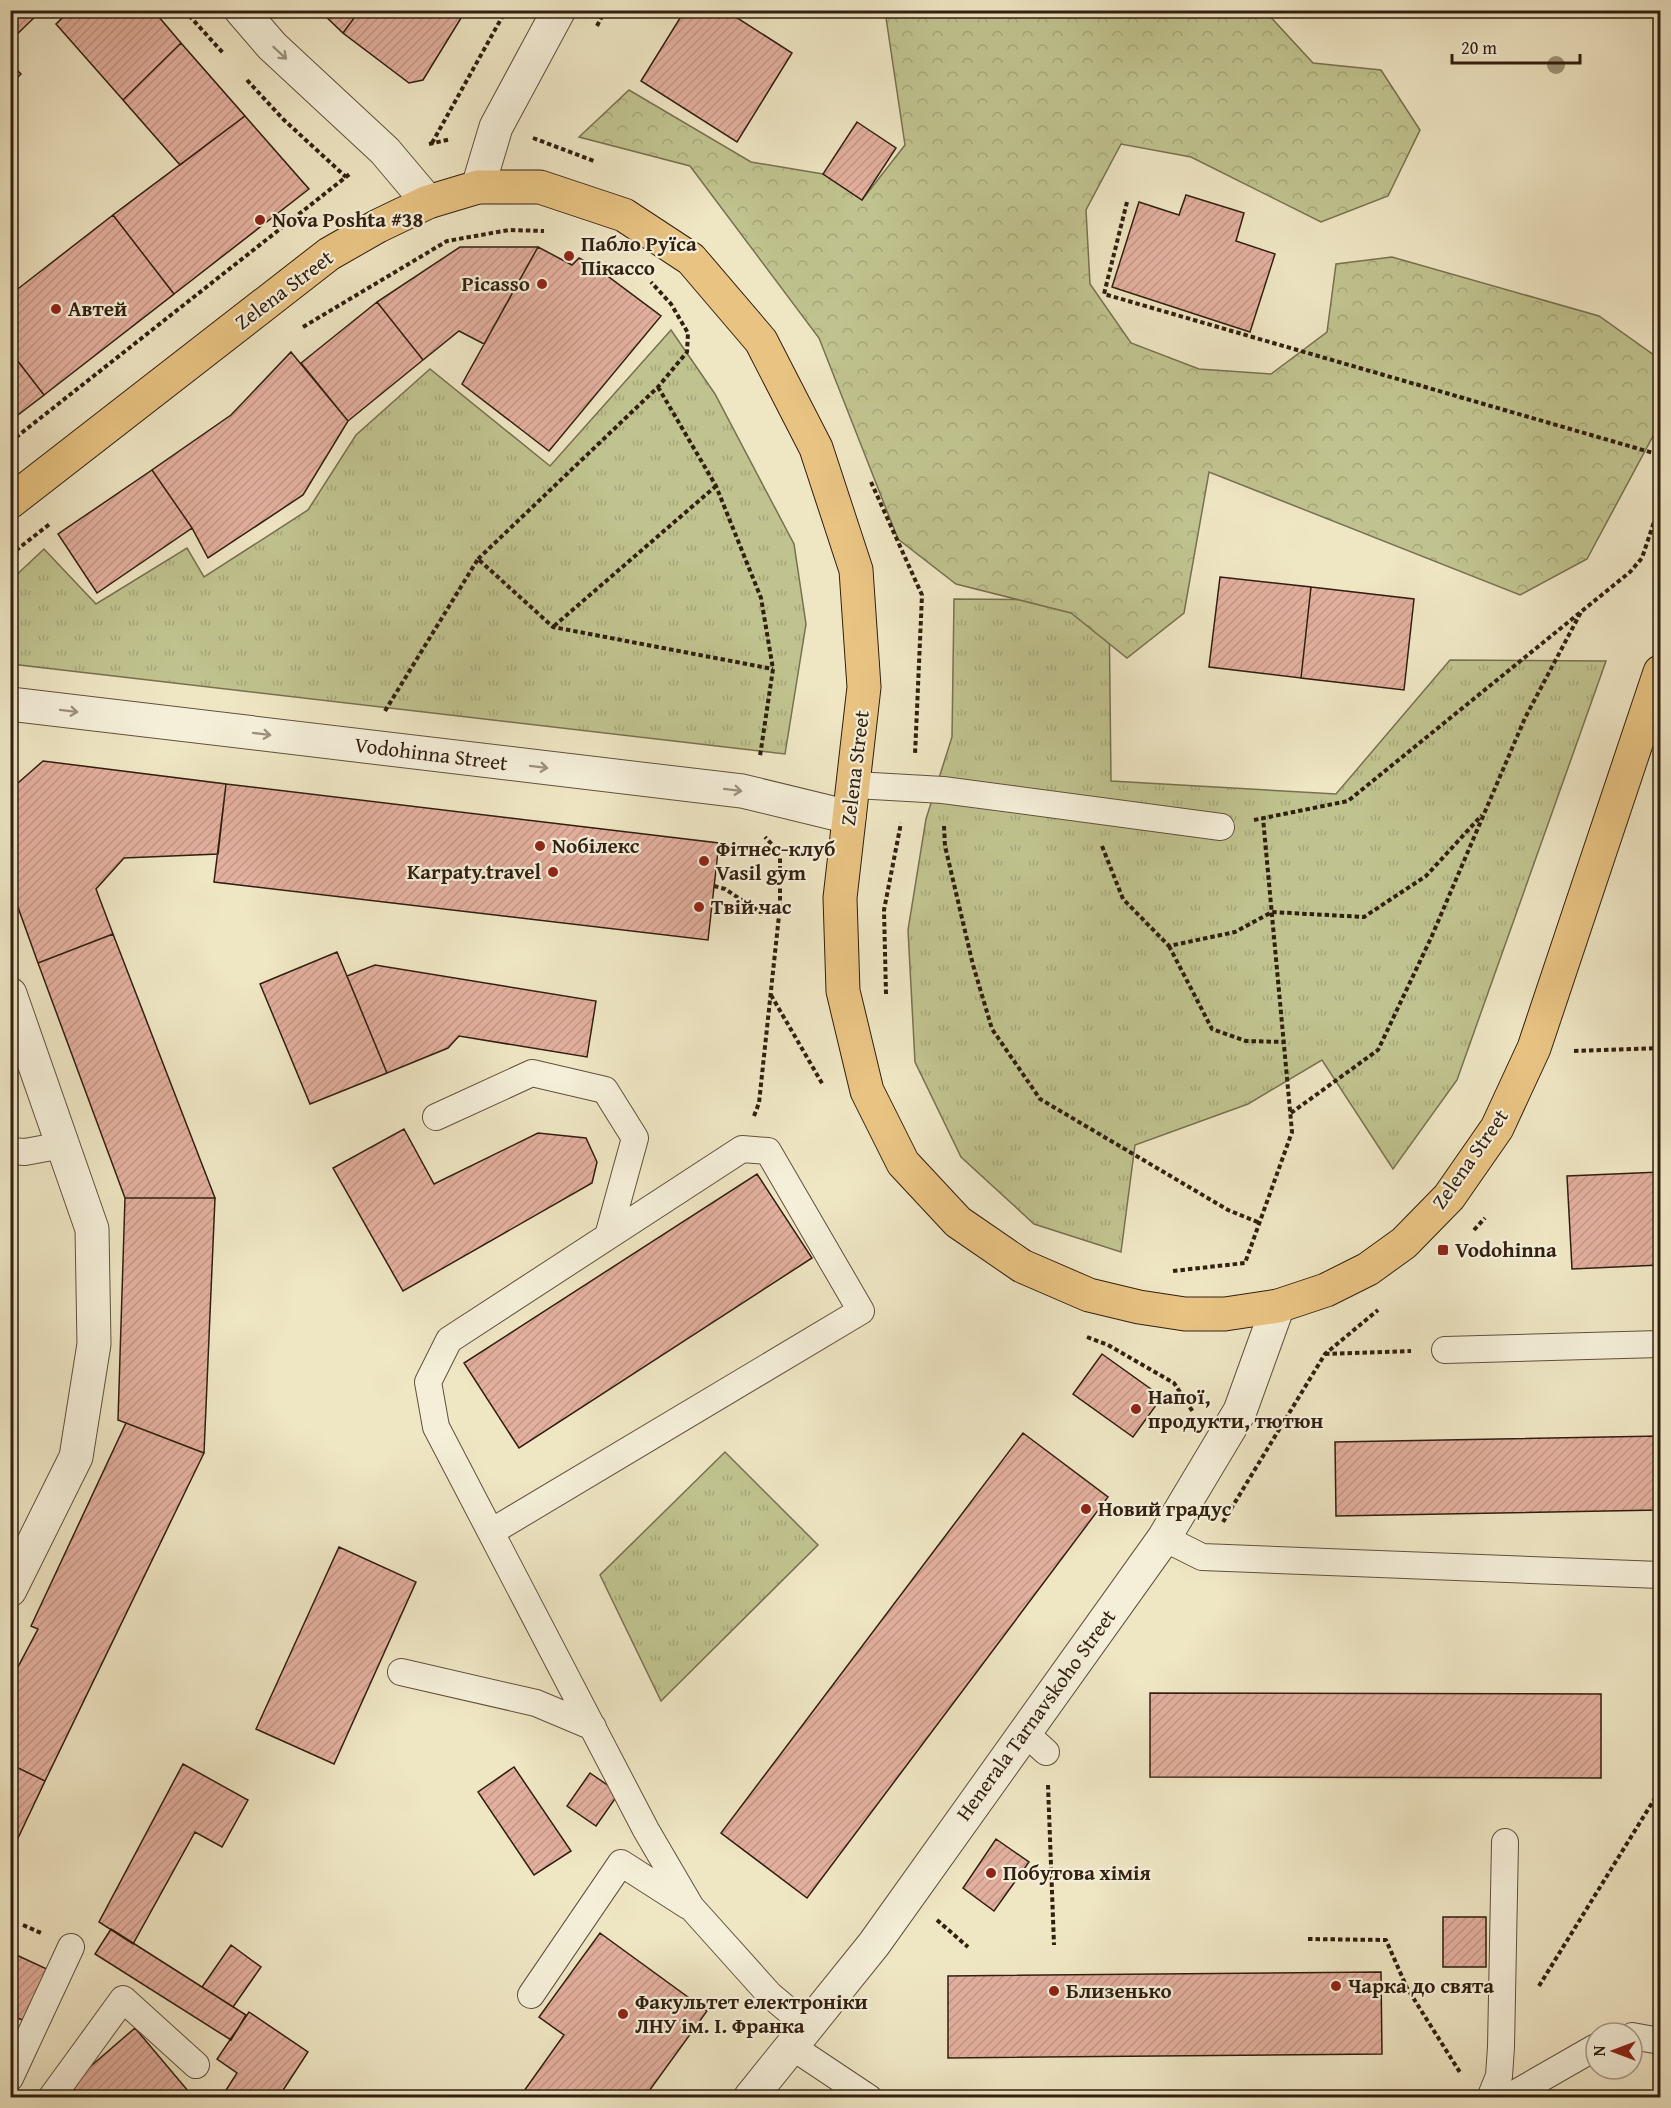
<svg xmlns="http://www.w3.org/2000/svg" width="1671" height="2108" font-family="'Gentium Book Plus',serif">
	<defs>
		<pattern id="grass-tufts" width="24" height="20" patternUnits="userSpaceOnUse" patternTransform="scale(1.5)"><rect width="24" height="20" fill="#c0c38f"/><path d="M3 7l-1-3M5 7V3M7 7l1-3M15 17l-1-3M17 17v-4M19 17l1-3" fill="none" stroke="#a5a77a"/></pattern>
		<pattern id="forest-crowns" width="20" height="18" patternUnits="userSpaceOnUse" patternTransform="scale(1.5)"><rect width="20" height="18" fill="#c0c38f"/><path d="M2 6a3 3 0 1 1 6 0M12 15a3 3 0 1 1 6 0" fill="none" stroke="#a5a77a"/></pattern>
		<pattern id="building-hatch" width="6" height="6" patternUnits="userSpaceOnUse" patternTransform="scale(1.5)"><rect width="6" height="6" fill="#e3af9e"/><path d="M-1 1l2-2M0 6l6-6M5 7l2-2" fill="none" stroke="#c39687"/></pattern>
	</defs>
	<rect width="100%" height="100%" fill="#efe6c4"/>
	<filter id="stains"><feTurbulence type="fractalNoise" baseFrequency=".00333" numOctaves="4"/><feColorMatrix values="0 0 0 0 .2 0 0 0 0 .09 0 0 0 0 .02 0 0 0 .5 -.17"/></filter>
	<radialGradient id="worn" r=".72"><stop offset=".6" stop-color="#630" stop-opacity="0"/><stop offset="1" stop-color="#630" stop-opacity=".3"/></radialGradient>
	<!-- grass -->
	<path fill="url(#grass-tufts)" stroke="#787150" stroke-width="1.5" d="M 671,330 L 715,394 L 794,544 L 806,624 L 785,754 L 11,664 L 11,580 L 44,549 L 96,604 L 187,548 L 204,577 L 308,510 L 356,435 L 430,369 L 550,466 Z
		M 954,599 L 1109,600 L 1111,781 L 1336,794 L 1450,660 L 1606,661 L 1457,1080 L 1393,1169 L 1322,1060 L 1248,1104 L 1135,1145 L 1121,1252 L 1034,1224 L 961,1157 L 915,1062 L 908,930 L 926,819 L 952,737 Z
		M 725,1452 L 818,1545 L 661,1701 L 600,1575 Z"/>
	<!-- forest -->
	<path fill="url(#forest-crowns)" stroke="#787150" stroke-width="1.5" d="M 885,11 L 1265,11 L 1313,63 L 1381,70 L 1420,130 L 1388,196 L 1321,222 L 1191,157 L 1121,144 L 1086,210 L 1090,284 L 1131,343 L 1199,369 L 1271,374 L 1327,332 L 1336,264 L 1392,257 L 1599,316 L 1658,358 L 1660,365 L 1660,423 L 1587,559 L 1520,595 L 1209,472 L 1184,613 L 1127,658 L 1071,613 L 956,584 L 898,539 L 819,338 L 690,166 L 579,137 L 629,90 L 751,162 L 823,174 L 862,200 L 905,145 Z"/>
	<!-- building -->
	<path fill="url(#building-hatch)" stroke="#311f10" stroke-width="1.5" d="M 10,10 L 42,10 L 10,41 Z
		M 70,10 L 153,10 L 181,43 L 123,100 L 56,24 Z
		M 319,10 L 360,10 L 343,33 Z
		M 360,10 L 466,10 L 423,80 L 409,83 L 343,33 Z
		M 685,10 L 725,10 L 792,53 L 737,142 L 641,81 Z
		M 181,43 L 245,116 L 180,165 L 123,100 Z
		M 10,63 L 21,74 L 10,85 Z
		M 245,116 L 309,189 L 174,294 L 113,215 Z
		M 857,122 L 896,148 L 862,200 L 823,174 Z
		M 1186,195 L 1244,213 L 1236,241 L 1275,254 L 1250,332 L 1112,287 L 1139,202 L 1179,215 Z
		M 113,215 L 174,294 L 44,395 L 10,351 L 10,295 Z
		M 460,247 L 538,247 L 484,344 L 459,331 L 423,360 L 377,302 Z
		M 538,247 L 572,265 L 579,258 L 594,266 L 661,316 L 549,451 L 462,384 Z
		M 377,302 L 423,360 L 348,421 L 301,363 Z
		M 10,351 L 44,395 L 10,421 Z
		M 291,352 L 348,421 L 303,495 L 208,558 L 192,528 L 152,470 L 231,415 Z
		M 152,470 L 192,528 L 97,593 L 58,534 Z
		M 1220,577 L 1311,587 L 1301,678 L 1209,667 Z
		M 1311,587 L 1414,599 L 1404,690 L 1301,678 Z
		M 43,761 L 226,784 L 218,854 L 124,858 L 96,889 L 113,934 L 38,963 L 10,885 L 10,790 Z
		M 226,784 L 719,843 L 708,940 L 214,882 Z
		M 113,934 L 215,1198 L 125,1198 L 38,963 Z
		M 337,952 L 387,1073 L 310,1104 L 260,984 Z
		M 375,965 L 596,1001 L 587,1057 L 459,1036 L 448,1048 L 387,1073 L 347,976 Z
		M 404,1129 L 434,1184 L 538,1133 L 586,1138 L 597,1162 L 592,1183 L 403,1291 L 333,1168 Z
		M 1660,1172 L 1660,1265 L 1572,1269 L 1567,1176 Z
		M 757,1174 L 812,1258 L 519,1448 L 464,1363 Z
		M 125,1198 L 215,1198 L 204,1453 L 118,1420 Z
		M 1102,1354 L 1162,1397 L 1133,1437 L 1073,1394 Z
		M 126,1423 L 204,1453 L 45,1781 L 10,1764 L 10,1682 L 38,1629 L 31,1626 Z
		M 1023,1433 L 1108,1497 L 807,1898 L 721,1833 Z
		M 1660,1436 L 1660,1510 L 1336,1516 L 1335,1442 Z
		M 339,1547 L 416,1582 L 334,1764 L 256,1729 Z
		M 1150,1693 L 1601,1694 L 1601,1778 L 1150,1777 Z
		M 10,1764 L 45,1781 L 10,1855 Z
		M 183,1764 L 248,1800 L 222,1847 L 195,1832 L 133,1944 L 99,1922 Z
		M 514,1767 L 571,1851 L 534,1875 L 478,1792 Z
		M 590,1773 L 619,1793 L 596,1826 L 567,1806 Z
		M 996,1839 L 1029,1862 L 994,1911 L 963,1888 Z
		M 1443,1917 L 1486,1917 L 1486,1967 L 1443,1967 Z
		M 111,1929 L 246,2015 L 231,2040 L 95,1954 Z
		M 600,1933 L 707,2011 L 644,2098 L 519,2098 L 564,2035 L 539,2017 Z
		M 231,1945 L 261,1967 L 233,2007 L 202,1987 Z
		M 10,1952 L 49,1970 L 25,2021 L 10,2015 Z
		M 1381,1972 L 1382,2054 L 948,2058 L 948,1976 Z
		M 249,2012 L 308,2052 L 278,2098 L 221,2098 L 237,2073 L 217,2059 Z
		M 135,2028 L 194,2098 L 82,2098 L 70,2084 Z"/>
	<g fill="none" stroke-linecap="round" stroke-linejoin="round">
		<!-- lane casing -->
		<g stroke="#60513d" stroke-width="28">
			<path id="lane" d="M 855,785 L 943,790 L 1221,827
				M 436,1117 L 532,1073 L 605,1090 L 635,1138 L 608,1236
				M 10,1151 L 25,1152 L 63,1145
				M 1445,1350 L 1660,1344
				M 491,1532 L 861,1311 L 768,1151 L 742,1149 L 449,1340 L 428,1382 L 436,1427 L 646,1830 L 691,1907 L 770,1995 L 807,2026
				M 1164,1538 L 1202,1557 L 1660,1575
				M 401,1672 L 536,1703 L 593,1727
				M 1024,1732 L 1046,1752
				M 531,1995 L 621,1863 L 688,1906
				M 1632,2036 L 1660,2041
				M 791,2046 L 869,2098
				M 10,2078 L 71,1947
				M 51,2098 L 123,1999 L 196,2065
				M 1490,2098 L 1499,2076 L 1501,2047 L 1505,1842
				M 1507,2098 L 1596,2047"/>
		</g>
		<!-- street casing -->
		<g stroke="#60513d" stroke-width="35">
			<path id="street" d="M 241,10 L 272,46 L 385,151 L 428,202
				M 478,187 L 496,127 L 559,10
				M 10,704 L 742,791 L 849,817
				M 10,994 L 92,1229 L 94,1344 L 76,1457 L 10,1590
				M 750,2098 L 874,1944 L 1164,1538 L 1240,1411 L 1278,1306"/>
		</g>
		<!-- primary casing -->
		<g stroke="#311f10" stroke-width="35">
			<path id="primary" d="M 10,502 L 329,254 L 378,226 L 428,202 L 478,187 L 540,187 L 624,215 L 691,259 L 761,341 L 816,448 L 856,570 L 864,687 L 840,898 L 843,991 L 867,1091 L 903,1163 L 958,1222 L 1022,1266 L 1089,1295 L 1139,1307 L 1185,1314 L 1225,1314 L 1278,1306 L 1326,1290 L 1368,1269 L 1404,1243 L 1449,1197 L 1497,1128 L 1534,1048 L 1660,672"/>
		</g>
		<!-- path -->
		<path stroke="#311f10" stroke-width="4" stroke-dasharray="4.5 3" stroke-linecap="butt" d="M 184,10 L 224,54
			M 597,26 L 605,10
			M 247,80 L 283,119 L 346,177
			M 533,138 L 594,161
			M 432,143 L 506,10
			M 429,144 L 451,139
			M 1127,202 L 1104,294 L 1660,455
			M 303,327 L 447,241 L 509,230 L 544,231
			M 658,387 L 716,486 L 761,598 L 773,669 L 760,756
			M 10,442 L 351,173
			M 871,482 L 922,595 L 915,755
			M 10,555 L 51,523
			M 478,559 L 658,387 L 687,352 L 688,333 L 671,304 L 651,282
			M 554,626 L 716,486
			M 385,711 L 478,559 L 553,627 L 773,669
			M 1254,820 L 1348,801 L 1630,572 L 1642,558 L 1660,504
			M 944,826 L 945,846 L 973,965 L 992,1029 L 1040,1099 L 1228,1210 L 1260,1223
			M 1102,846 L 1123,899 L 1169,946 L 1235,932 L 1272,912 L 1364,917 L 1426,876 L 1482,815
			M 714,886 L 725,889 L 760,912 L 780,906
			M 1169,946 L 1212,1029 L 1246,1041 L 1284,1042
			M 886,994 L 884,910 L 901,823
			M 771,995 L 823,1085
			M 1574,1051 L 1660,1048
			M 1291,1113 L 1378,1050 L 1431,938 L 1525,718 L 1581,612
			M 754,1116 L 759,1103 L 780,906 L 780,853 L 765,837
			M 1474,1230 L 1485,1218
			M 1173,1271 L 1245,1263 L 1292,1132 L 1263,818
			M 1087,1337 L 1108,1345 L 1174,1383 L 1193,1412
			M 1325,1354 L 1411,1351
			M 1223,1522 L 1325,1354 L 1378,1310
			M 1048,1785 L 1054,1945
			M 937,1920 L 968,1947
			M 23,1925 L 41,1933
			M 1308,1939 L 1386,1940 L 1407,1988 L 1461,2074
			M 1539,1986 L 1660,1790"/>
		<!-- lane -->
		<use href="#lane" stroke="#f5efd9" stroke-width="26"/>
		<!-- street -->
		<use href="#street" stroke="#f5efd9" stroke-width="33"/>
		<!-- primary -->
		<use href="#primary" stroke="#e8c382" stroke-width="33"/>
	</g>
	<!-- trees -->
	<circle fill="#9e9476" cx="1556" cy="65" r="9"/>
	<!-- one-way arrows -->
	<defs><path id="oneway-shaft" d="M-6 0H5M1.5-3L5.5 0L1.5 3" fill="none" stroke-width="1.6" stroke-linecap="round" stroke-linejoin="round" transform="scale(1.5)"/></defs>
	<g stroke="#9d917f">
		<use href="#oneway-shaft" transform="translate(280 53) rotate(43)"/>
		<use href="#oneway-shaft" transform="translate(69 711) rotate(7)"/>
		<use href="#oneway-shaft" transform="translate(262 734) rotate(7)"/>
		<use href="#oneway-shaft" transform="translate(539 767) rotate(7)"/>
		<use href="#oneway-shaft" transform="translate(733 790) rotate(7)"/>
	</g>
	<!-- markers -->
	<g fill="#8f2418" stroke="#f5efd9" stroke-width="2">
		<circle cx="260" cy="220" r="6"/>
		<circle cx="569" cy="256" r="6"/>
		<circle cx="542" cy="284" r="6"/>
		<circle cx="56" cy="309" r="6"/>
		<circle cx="540" cy="846" r="6"/>
		<circle cx="704" cy="861" r="6"/>
		<circle cx="553" cy="872" r="6"/>
		<circle cx="699" cy="907" r="6"/>
		<rect x="1437" y="1244" width="12" height="12" rx="3"/>
		<circle cx="1136" cy="1409" r="6"/>
		<circle cx="1086" cy="1509" r="6"/>
		<circle cx="991" cy="1873" r="6"/>
		<circle cx="1336" cy="1986" r="6"/>
		<circle cx="1054" cy="1991" r="6"/>
		<circle cx="623" cy="2014" r="6"/>
	</g>
	<g text-anchor="middle" stroke-width="4.5" stroke-linejoin="round" paint-order="stroke">
		<!-- poi labels -->
		<g font-size="21" font-weight="bold" fill="#311f10" stroke="#f5efd9" text-anchor="start">
			<text x="272" y="227">Nova Poshta #38</text>
			<text x="581" y="251">Пабло Руїса<tspan x="581" dy="24">Пікассо</tspan></text>
			<text x="530" y="291" text-anchor="end">Picasso</text>
			<text x="68" y="316">Автей</text>
			<text x="552" y="853">Nобілекс</text>
			<text x="716" y="856">Фітнес-клуб<tspan x="716" dy="24">Vasil gym</tspan></text>
			<text x="541" y="879" text-anchor="end">Karpaty.travel</text>
			<text x="711" y="914">Твій час</text>
			<text x="1455" y="1257">Vodohinna</text>
			<text x="1148" y="1404">Напої,<tspan x="1148" dy="24">продукти, тютюн</tspan></text>
			<text x="1098" y="1516">Новий градус</text>
			<text x="1003" y="1880">Побутова хімія</text>
			<text x="1348" y="1993">Чарка до свята</text>
			<text x="1066" y="1998">Близенько</text>
			<text x="635" y="2009">Факультет електроніки<tspan x="635" dy="24">ЛНУ ім. І. Франка</tspan></text>
		</g>
		<!-- street labels -->
		<g font-size="21" fill="#311f10" stroke="#f5efd9">
			<text transform="translate(284 290) rotate(-37)" y="7">Zelena Street</text>
			<text transform="translate(431 754) rotate(7)" y="7">Vodohinna Street</text>
			<text transform="translate(855 768) rotate(-83)" y="7">Zelena Street</text>
			<text transform="translate(1470 1159) rotate(-55)" y="7">Zelena Street</text>
			<text transform="translate(1036 1715) rotate(-54)" y="7">Henerala Tarnavskoho Street</text>
		</g>
	</g>
	<!-- margin -->
	<rect width="1671" height="2108" fill="none" stroke="#efe6c4" stroke-width="36"/>
	<rect x="12" y="12" width="1647" height="2084" fill="none" stroke="#311f10" stroke-width="3"/>
	<rect x="18" y="18" width="1635" height="2072" fill="none" stroke="#311f10" stroke-width="1.5"/>
	<!-- north arrow -->
	<g transform="translate(1614 2051) rotate(270)"><circle r="28" fill="#f5efd9" stroke="#a79c89" stroke-width="1.5"/>
	<path d="M0-4.5L10 22L0 15L-10 22Z" fill="#8f2418"/>
	<text y="-9" font-size="16" font-weight="bold" text-anchor="middle" fill="#311f10">N</text>
	</g>
	<!-- scale -->
	<path d="M1452 54v9h128v-9" fill="none" stroke="#311f10" stroke-width="3"/>
	<text x="1461" y="54" font-size="18" fill="#311f10" stroke="#f5efd9" stroke-width="4.5" paint-order="stroke">20 m</text>
	<rect width="100%" height="100%" filter="url(#stains)"/>
	<rect width="100%" height="100%" fill="url(#worn)"/>
</svg>
